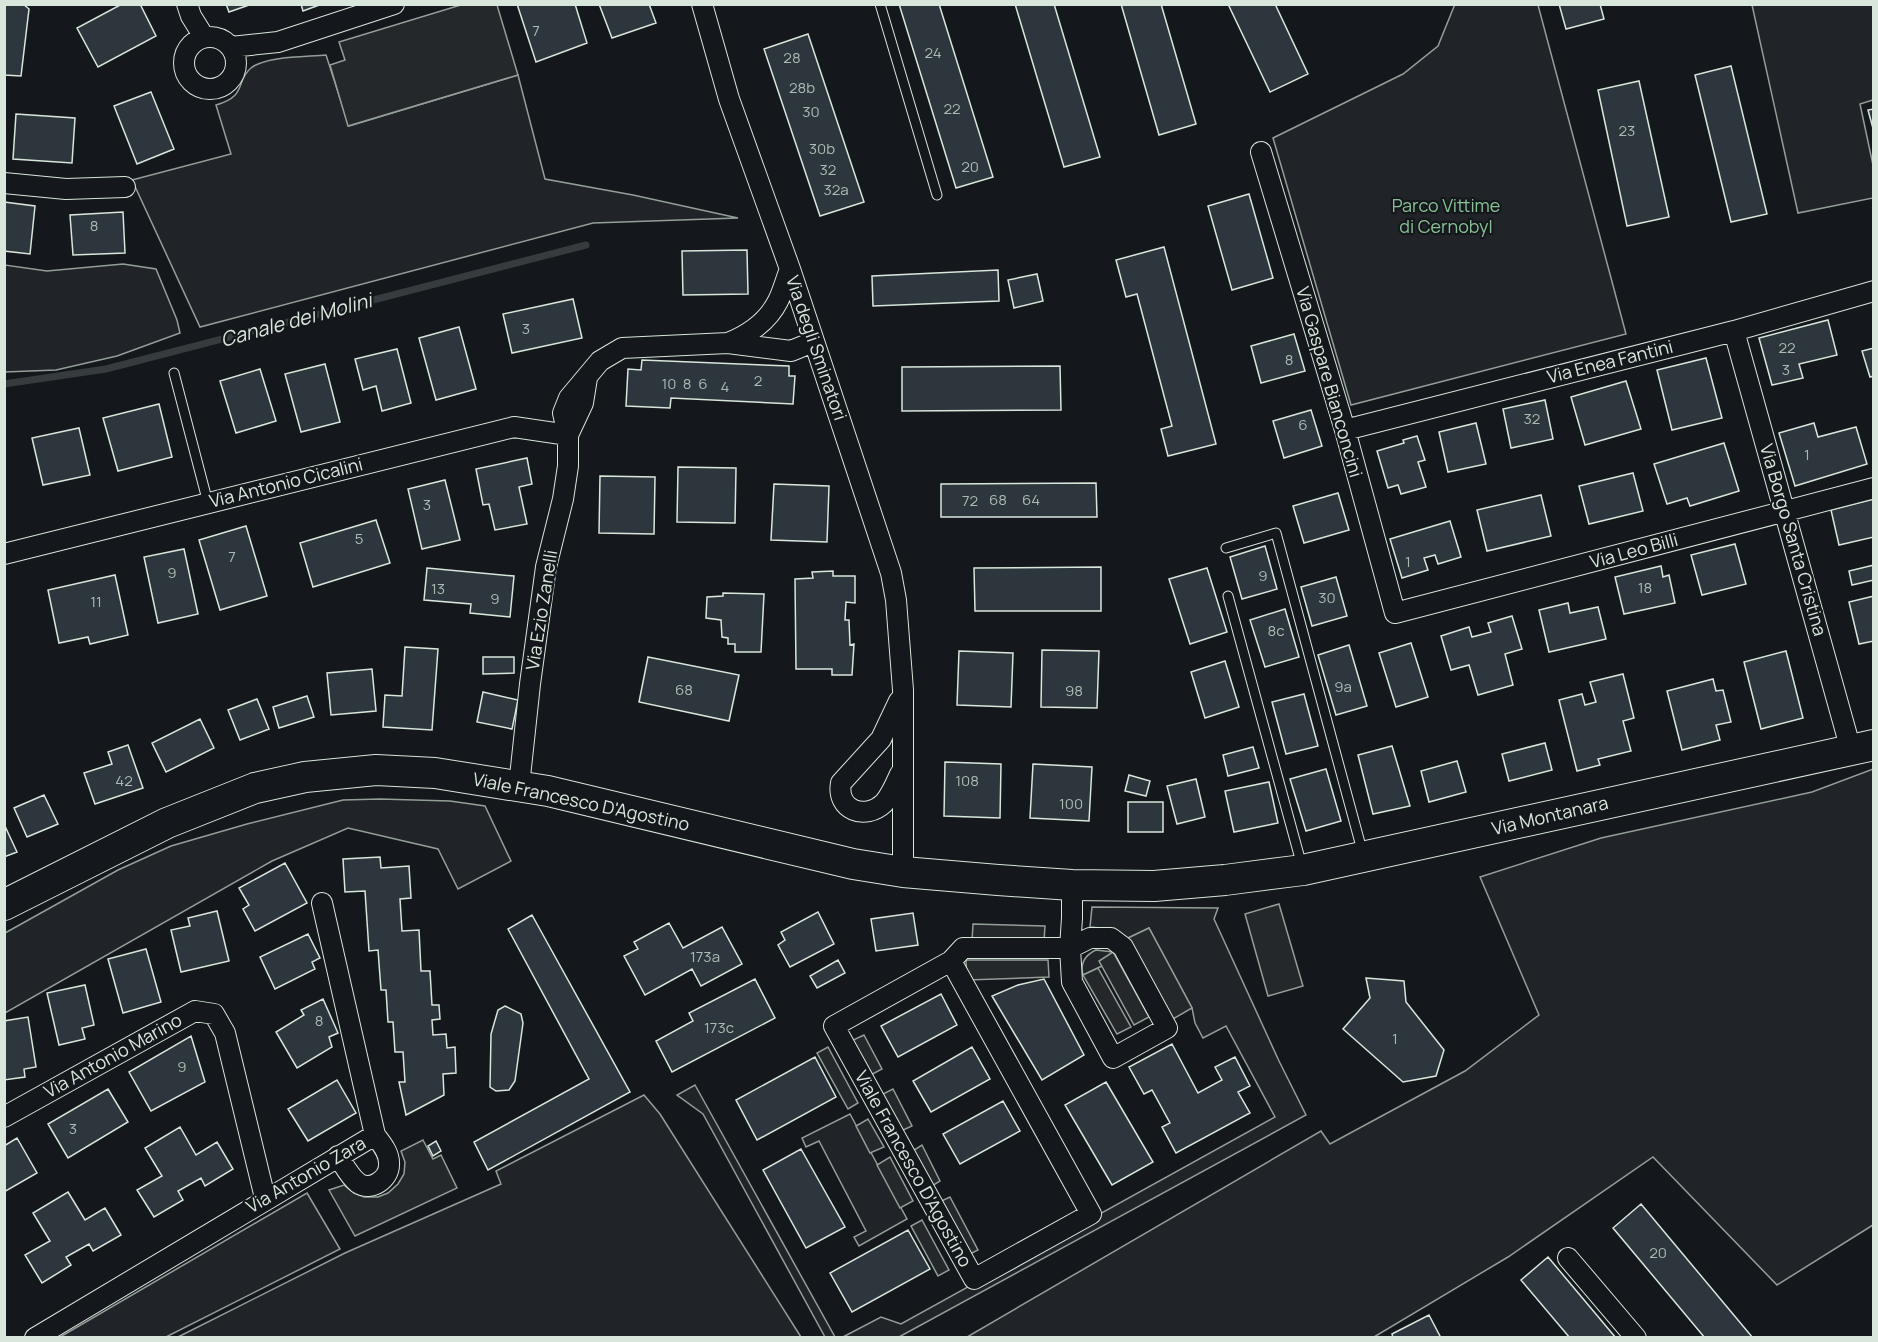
<svg xmlns="http://www.w3.org/2000/svg" width="1878" height="1342" font-family="Manrope,sans-serif">
	<rect width="100%" height="100%" fill="#14181c"/>
	<!-- green -->
	<path fill="#202428" stroke="#939e99" stroke-width="1.5" d="M 1455,4 L 1538,5 L 1626,334 L 1351,405 L 1273,138 L 1403,74 L 1438,46 Z
		M 1752,5 L 1873,5 L 1873,100 L 1860,104 L 1873,165 L 1873,198 L 1798,213 Z
		M 326,55 L 349,126 L 518,75 L 545,179 L 633,195 L 738,218 L 593,223 L 200,327 L 132,180 L 231,154 L 216,105 C 248,96 235,81 251,68 C 266,56 307,57 326,55 Z
		M 123,264 L 156,269 L 177,320 L 180,333 L 117,356 L 56,370 L 5,372 L 5,265 L 47,271 Z
		M 1873,769 L 1873,1225 L 1777,1285 L 1653,1157 L 1508,1257 L 1374,1337 L 967,1337 L 1321,1131 L 1330,1144 L 1465,1071 L 1539,1015 L 1480,877 L 1601,838 L 1812,792 Z
		M 380,799 L 450,801 L 485,806 L 511,861 L 458,889 L 438,849 L 348,828 L 272,861 L 5,1013 L 5,933 L 118,870 L 171,846 L 247,824 L 343,800 Z
		M 1092,907 L 1218,908 L 1214,919 L 1279,1061 L 1306,1115 L 899,1337 L 841,1338 L 881,1317 L 901,1324 L 1275,1117 L 1226,1026 L 1203,1038 L 1195,1023 L 1192,1008 L 1149,928 L 1128,938 L 1112,929 L 1090,927 Z
		M 1096,950 L 1113,952 L 1100,961 L 1102,966 L 1083,975 C 1080,963 1085,955 1096,950 Z
		M 695,1085 L 835,1337 L 825,1337 L 703,1114 L 677,1095 Z
		M 644,1095 L 660,1114 L 801,1337 L 178,1337 L 345,1253 L 501,1184 L 496,1171 Z
		M 850,1114 L 907,1219 L 859,1246 L 854,1237 L 866,1231 L 819,1141 L 806,1147 L 802,1138 Z
		M 307,1193 L 340,1249 L 166,1337 L 60,1337 Z"/>
	<!-- parking -->
	<path fill="#24282b" stroke="#939e99" stroke-width="1.5" d="M 464,4 L 497,5 L 518,75 L 348,126 L 330,65 L 345,60 L 339,42 Z
		M 1279,904 L 1303,986 L 1268,996 L 1245,914 Z
		M 973,924 L 1045,926 L 1044,941 L 972,941 Z
		M 1149,928 L 1192,1008 L 1173,1019 L 1128,938 Z
		M 1113,952 L 1149,1017 L 1134,1025 L 1099,961 Z
		M 966,960 L 1048,960 L 1049,977 L 967,980 Z
		M 1098,968 L 1131,1027 L 1117,1034 L 1083,975 Z
		M 864,1035 L 882,1069 L 869,1076 L 851,1041 Z
		M 828,1047 L 858,1103 L 848,1109 L 817,1053 Z
		M 893,1089 L 912,1126 L 899,1132 L 881,1095 Z
		M 868,1119 L 884,1147 L 870,1153 L 856,1126 Z
		M 423,1140 L 433,1159 L 441,1155 L 457,1188 L 355,1236 L 329,1190 L 344,1185 L 354,1193 L 364,1197 L 378,1197 L 388,1193 L 398,1184 L 404,1174 L 405,1162 L 401,1151 Z
		M 922,1145 L 940,1181 L 929,1188 L 911,1152 Z
		M 890,1157 L 913,1201 L 900,1208 L 877,1165 Z
		M 950,1197 L 978,1250 L 966,1256 L 937,1203 Z
		M 922,1220 L 949,1270 L 938,1276 L 911,1226 Z"/>
	<g fill="none" stroke-linecap="round" stroke-linejoin="round">
		<!-- stream -->
		<path stroke="#363b3e" stroke-width="7" d="M 4,384 L 106,369 L 586,245"/>
	</g>
	<!-- building -->
	<path fill="#2c363c" stroke="#d8e6dc" stroke-width="1.5" d="M 4,4 L 23,4 L 29,9 L 21,76 L 4,75 Z
		M 122,4 L 140,4 L 156,36 L 98,67 L 77,28 Z
		M 226,4 L 252,4 L 229,12 Z
		M 301,4 L 322,4 L 303,11 Z
		M 517,4 L 575,4 L 587,43 L 536,62 Z
		M 599,4 L 649,4 L 656,23 L 612,38 Z
		M 899,4 L 939,4 L 993,177 L 956,188 Z
		M 1015,4 L 1054,4 L 1100,157 L 1064,167 Z
		M 1121,4 L 1161,4 L 1196,124 L 1159,135 Z
		M 1228,4 L 1275,4 L 1308,74 L 1270,92 Z
		M 1559,4 L 1600,4 L 1604,19 L 1566,29 Z
		M 808,34 L 864,202 L 820,216 L 764,49 Z
		M 1731,66 L 1767,214 L 1731,222 L 1695,75 Z
		M 1639,81 L 1669,217 L 1627,226 L 1598,90 Z
		M 151,92 L 174,149 L 137,164 L 114,106 Z
		M 1874,109 L 1874,132 L 1868,110 Z
		M 16,114 L 75,118 L 72,163 L 13,159 Z
		M 1249,194 L 1273,278 L 1232,290 L 1208,206 Z
		M 4,202 L 35,206 L 30,254 L 4,251 Z
		M 123,212 L 125,253 L 73,255 L 70,215 Z
		M 1164,247 L 1216,444 L 1168,456 L 1161,429 L 1172,426 L 1137,294 L 1126,297 L 1116,260 Z
		M 747,250 L 748,294 L 683,295 L 682,251 Z
		M 998,270 L 999,301 L 873,306 L 872,276 Z
		M 1037,274 L 1043,301 L 1014,308 L 1008,280 Z
		M 573,299 L 582,338 L 512,353 L 503,314 Z
		M 1828,320 L 1837,355 L 1799,364 L 1803,378 L 1772,385 L 1759,338 Z
		M 459,327 L 476,389 L 436,400 L 419,338 Z
		M 1294,334 L 1305,371 L 1261,383 L 1251,346 Z
		M 1874,348 L 1874,376 L 1870,377 L 1862,351 Z
		M 397,349 L 411,403 L 382,411 L 376,386 L 363,390 L 355,359 Z
		M 1706,358 L 1722,418 L 1672,430 L 1657,370 Z
		M 642,360 L 789,366 L 789,376 L 795,376 L 793,404 L 671,398 L 670,408 L 626,406 L 628,369 L 641,370 Z
		M 325,364 L 340,422 L 301,432 L 285,374 Z
		M 1060,366 L 1061,410 L 902,411 L 902,367 Z
		M 260,369 L 276,421 L 236,433 L 220,381 Z
		M 1626,381 L 1641,429 L 1585,445 L 1571,397 Z
		M 1545,400 L 1553,439 L 1511,448 L 1503,409 Z
		M 159,404 L 172,457 L 118,471 L 103,418 Z
		M 1311,410 L 1322,446 L 1284,458 L 1273,421 Z
		M 1476,423 L 1486,464 L 1448,472 L 1439,432 Z
		M 1814,423 L 1818,437 L 1856,427 L 1867,464 L 1795,486 L 1779,433 Z
		M 79,428 L 90,475 L 43,485 L 32,438 Z
		M 1417,436 L 1425,460 L 1418,462 L 1426,487 L 1401,494 L 1398,485 L 1388,488 L 1377,451 L 1404,443 L 1403,440 Z
		M 1724,443 L 1739,491 L 1690,506 L 1687,498 L 1667,504 L 1654,464 Z
		M 527,458 L 532,484 L 519,487 L 527,524 L 495,530 L 489,504 L 483,505 L 476,469 Z
		M 678,467 L 736,468 L 735,523 L 677,522 Z
		M 1633,473 L 1643,511 L 1589,524 L 1579,486 Z
		M 600,476 L 655,477 L 654,534 L 599,533 Z
		M 445,480 L 460,540 L 422,549 L 408,489 Z
		M 1096,483 L 1097,517 L 941,517 L 941,484 Z
		M 774,484 L 829,486 L 827,542 L 771,540 Z
		M 1338,493 L 1349,530 L 1304,543 L 1293,506 Z
		M 1541,495 L 1551,536 L 1487,551 L 1477,510 Z
		M 1874,499 L 1874,537 L 1839,545 L 1831,510 Z
		M 376,520 L 390,563 L 313,587 L 300,543 Z
		M 1450,521 L 1461,557 L 1438,564 L 1435,555 L 1424,558 L 1428,570 L 1402,578 L 1390,539 Z
		M 246,526 L 267,596 L 220,610 L 199,540 Z
		M 1735,544 L 1746,584 L 1702,595 L 1691,555 Z
		M 1265,546 L 1277,589 L 1242,599 L 1230,557 Z
		M 184,549 L 198,614 L 158,623 L 144,557 Z
		M 1874,565 L 1874,580 L 1852,585 L 1849,571 Z
		M 1661,566 L 1663,577 L 1669,575 L 1675,603 L 1624,614 L 1615,577 Z
		M 1101,567 L 1101,611 L 975,611 L 974,568 Z
		M 427,568 L 514,576 L 510,617 L 470,613 L 471,604 L 424,600 Z
		M 1207,568 L 1227,632 L 1190,644 L 1169,579 Z
		M 833,571 L 833,576 L 855,576 L 855,603 L 846,602 L 845,620 L 849,620 L 850,645 L 854,644 L 852,675 L 832,675 L 832,669 L 796,669 L 795,579 L 813,578 L 812,572 Z
		M 115,575 L 128,635 L 90,644 L 88,637 L 59,643 L 48,590 Z
		M 1336,577 L 1347,616 L 1312,626 L 1301,587 Z
		M 723,593 L 764,594 L 761,652 L 735,652 L 735,644 L 728,644 L 728,638 L 722,637 L 721,620 L 706,618 L 707,597 L 723,596 Z
		M 1874,596 L 1874,641 L 1859,644 L 1849,602 Z
		M 1568,603 L 1570,613 L 1598,607 L 1606,639 L 1549,652 L 1539,610 Z
		M 1285,609 L 1299,657 L 1265,667 L 1250,620 Z
		M 1512,616 L 1522,649 L 1505,654 L 1513,685 L 1478,695 L 1469,665 L 1451,670 L 1441,636 L 1469,627 L 1472,637 L 1491,632 L 1488,623 Z
		M 1411,643 L 1428,697 L 1396,707 L 1379,653 Z
		M 1349,645 L 1367,706 L 1336,715 L 1318,655 Z
		M 405,647 L 438,649 L 432,730 L 383,727 L 385,695 L 402,696 Z
		M 1042,650 L 1099,651 L 1097,708 L 1041,707 Z
		M 959,651 L 1013,653 L 1011,707 L 957,705 Z
		M 1786,651 L 1803,718 L 1761,729 L 1744,662 Z
		M 483,657 L 514,657 L 514,673 L 483,674 Z
		M 648,657 L 739,675 L 729,721 L 639,702 Z
		M 1225,661 L 1239,707 L 1205,718 L 1191,672 Z
		M 372,669 L 376,711 L 331,715 L 327,673 Z
		M 1623,674 L 1634,718 L 1623,721 L 1631,751 L 1598,759 L 1600,765 L 1577,771 L 1559,700 L 1582,694 L 1585,705 L 1596,702 L 1590,682 Z
		M 1713,679 L 1716,691 L 1723,690 L 1731,722 L 1716,725 L 1720,740 L 1682,750 L 1667,691 Z
		M 483,692 L 518,700 L 512,729 L 477,722 Z
		M 1304,694 L 1318,746 L 1286,754 L 1272,702 Z
		M 307,696 L 314,717 L 279,728 L 273,707 Z
		M 257,699 L 269,729 L 240,740 L 228,710 Z
		M 200,719 L 214,748 L 166,772 L 152,743 Z
		M 1545,743 L 1552,770 L 1509,781 L 1502,754 Z
		M 128,745 L 143,788 L 95,804 L 84,773 L 112,764 L 108,752 Z
		M 1392,746 L 1410,806 L 1373,814 L 1358,755 Z
		M 1253,747 L 1259,768 L 1228,776 L 1223,755 Z
		M 1457,761 L 1466,792 L 1429,802 L 1421,771 Z
		M 945,762 L 1001,764 L 1000,818 L 944,816 Z
		M 1033,764 L 1092,767 L 1089,821 L 1030,818 Z
		M 1326,769 L 1341,821 L 1306,831 L 1290,779 Z
		M 1129,775 L 1150,781 L 1146,796 L 1125,791 Z
		M 1196,779 L 1205,817 L 1177,824 L 1167,786 Z
		M 1269,782 L 1278,823 L 1234,832 L 1225,791 Z
		M 44,795 L 58,824 L 27,837 L 14,808 Z
		M 1128,802 L 1163,802 L 1163,832 L 1128,832 Z
		M 4,824 L 17,852 L 4,857 Z
		M 380,857 L 381,868 L 409,866 L 411,898 L 400,899 L 402,931 L 419,930 L 421,971 L 430,971 L 432,1005 L 439,1005 L 440,1019 L 432,1020 L 433,1035 L 446,1034 L 447,1048 L 455,1047 L 456,1073 L 443,1074 L 444,1095 L 406,1115 L 399,1082 L 405,1082 L 403,1052 L 395,1052 L 393,1022 L 388,1022 L 386,990 L 381,990 L 378,950 L 369,951 L 365,891 L 345,892 L 343,859 Z
		M 285,863 L 307,903 L 255,931 L 243,909 L 249,905 L 239,888 Z
		M 217,911 L 229,961 L 181,972 L 171,930 L 190,926 L 188,918 Z
		M 818,912 L 834,944 L 790,967 L 778,945 L 785,940 L 781,932 Z
		M 913,913 L 918,945 L 876,951 L 871,919 Z
		M 532,915 L 630,1092 L 488,1170 L 474,1142 L 589,1079 L 508,929 Z
		M 669,923 L 683,948 L 722,927 L 742,964 L 701,986 L 692,969 L 645,995 L 624,956 L 638,949 L 634,942 Z
		M 308,934 L 320,958 L 312,962 L 315,969 L 275,989 L 260,957 Z
		M 146,949 L 161,1002 L 123,1013 L 108,959 Z
		M 838,960 L 845,973 L 817,988 L 810,976 Z
		M 1366,978 L 1404,981 L 1406,1002 L 1444,1050 L 1436,1076 L 1403,1082 L 1343,1029 L 1370,998 Z
		M 755,979 L 775,1018 L 672,1072 L 656,1041 L 693,1021 L 689,1013 Z
		M 1044,979 L 1084,1055 L 1042,1080 L 992,996 L 1018,985 Z
		M 85,985 L 94,1025 L 82,1028 L 85,1039 L 59,1045 L 47,993 Z
		M 941,994 L 957,1025 L 898,1057 L 881,1026 Z
		M 323,999 L 338,1033 L 329,1037 L 332,1047 L 297,1068 L 276,1032 L 304,1015 L 301,1010 Z
		M 505,1006 L 521,1014 L 523,1023 L 515,1081 L 509,1090 L 496,1091 L 490,1087 L 491,1034 L 498,1010 Z
		M 28,1017 L 36,1067 L 24,1069 L 25,1077 L 4,1080 L 4,1021 Z
		M 191,1036 L 205,1082 L 151,1111 L 129,1072 Z
		M 1172,1044 L 1198,1093 L 1222,1080 L 1215,1067 L 1235,1057 L 1250,1086 L 1238,1092 L 1250,1113 L 1176,1153 L 1162,1127 L 1170,1123 L 1152,1090 L 1144,1094 L 1129,1067 Z
		M 972,1047 L 990,1079 L 931,1112 L 913,1081 Z
		M 815,1057 L 836,1097 L 757,1140 L 736,1100 Z
		M 337,1080 L 356,1113 L 308,1141 L 288,1109 Z
		M 1106,1082 L 1153,1162 L 1112,1185 L 1065,1105 Z
		M 108,1089 L 128,1122 L 68,1158 L 48,1124 Z
		M 1003,1101 L 1020,1131 L 960,1164 L 943,1134 Z
		M 180,1127 L 196,1155 L 217,1142 L 233,1169 L 205,1186 L 201,1178 L 178,1191 L 183,1200 L 154,1217 L 137,1190 L 162,1176 L 145,1148 Z
		M 17,1138 L 37,1173 L 4,1192 L 4,1146 Z
		M 436,1141 L 441,1151 L 433,1156 L 428,1146 Z
		M 801,1149 L 845,1227 L 806,1248 L 763,1170 Z
		M 68,1192 L 85,1220 L 105,1208 L 121,1235 L 93,1251 L 89,1244 L 66,1257 L 71,1265 L 42,1283 L 25,1255 L 50,1241 L 33,1213 Z
		M 1641,1204 L 1753,1338 L 1705,1338 L 1613,1228 Z
		M 908,1230 L 930,1269 L 852,1312 L 830,1273 Z
		M 1548,1257 L 1616,1338 L 1570,1338 L 1521,1280 Z
		M 1429,1315 L 1441,1338 L 1393,1338 L 1392,1334 Z"/>
	<g fill="none" stroke-linecap="round" stroke-linejoin="round">
		<!-- lane casing -->
		<g stroke="#d8e6dc" stroke-width="11">
			<path id="lane" d="M 880,4 L 937,195
				M 174,373 L 208,503
				M 1226,548 L 1276,533 L 1363,854
				M 1228,596 L 1302,866"/>
		</g>
		<!-- street casing -->
		<g stroke="#d8e6dc" stroke-width="22">
			<path id="street" d="M 187,4 L 191,16 L 204,37
				M 702,4 L 729,99 L 790,269 L 891,573 L 896,600 L 903,690 L 903,872
				M184 63a26 26 0 1 1 52 0a26 26 0 1 1-52 0Z
				M 231,47 L 278,42 L 394,4
				M 1261,152 L 1345,430 L 1395,613 L 1874,488
				M 4,183 L 66,189 L 125,187
				M 1734,331 L 1851,750
				M 728,343 C 748,335 768,321 778,301 C 783,291 786,279 790,269
				M 1345,430 L 1734,331 L 1874,291
				M 568,435 L 583,403 L 587,378
				M 4,554 L 514,427 L 568,435
				M 899,701 L 881,739 L 841,783 C 836,810 865,821 884,803 C 891,795 896,783 900,774
				M 519,786 L 530,684 L 546,567 L 563,499 L 568,466 L 568,435 L 563,413 L 569,398 L 600,361 L 622,348 L 728,343 L 791,351 L 813,342
				M 322,903 L 375,1135 C 381,1143 390,1153 389,1165 C 389,1179 371,1192 358,1183 C 349,1176 344,1165 338,1156
				M 1090,938 L 1111,938 L 1123,947 L 1167,1028 L 1113,1058 L 1072,982 L 1070,948 Z
				M 951,961 L 1091,1214 L 974,1279 L 834,1026 Z
				M 951,961 L 963,948 L 1070,948 L 1072,918 L 1072,885
				M 4,1117 L 195,1011 L 214,1014 L 225,1033 L 265,1198
				M 1568,1258 L 1636,1338
				M 35,1338 L 375,1135"/>
		</g>
		<!-- primary casing -->
		<g stroke="#d8e6dc" stroke-width="32">
			<path id="primary" d="M 4,905 L 167,823 L 255,788 L 305,777 L 376,770 L 435,773 L 548,791 L 853,864 L 903,872 L 998,880 L 1072,885 L 1154,886 L 1225,880 L 1303,870 L 1874,745"/>
		</g>
		<!-- lane -->
		<use href="#lane" stroke="#14181c" stroke-width="9"/>
		<!-- street -->
		<use href="#street" stroke="#14181c" stroke-width="20"/>
		<!-- primary -->
		<use href="#primary" stroke="#14181c" stroke-width="30"/>
	</g>
	<g text-anchor="middle" stroke-width="4.5" stroke-linejoin="round" paint-order="stroke">
		<!-- number labels -->
		<g font-size="15" fill="#adbab4">
			<text x="536" y="36">7</text>
			<text x="933" y="58">24</text>
			<text x="792" y="63">28</text>
			<text x="802" y="93">28b</text>
			<text x="952" y="114">22</text>
			<text x="811" y="117">30</text>
			<text x="1627" y="136">23</text>
			<text x="822" y="154">30b</text>
			<text x="970" y="172">20</text>
			<text x="828" y="175">32</text>
			<text x="836" y="195">32a</text>
			<text x="94" y="231">8</text>
			<text x="526" y="334">3</text>
			<text x="1787" y="353">22</text>
			<text x="1289" y="365">8</text>
			<text x="1786" y="375">3</text>
			<text x="758" y="386">2</text>
			<text x="669" y="389">10</text>
			<text x="687" y="389">8</text>
			<text x="703" y="389">6</text>
			<text x="725" y="392">4</text>
			<text x="1532" y="424">32</text>
			<text x="1303" y="430">6</text>
			<text x="1807" y="460">1</text>
			<text x="998" y="505">68</text>
			<text x="1031" y="505">64</text>
			<text x="970" y="506">72</text>
			<text x="427" y="510">3</text>
			<text x="359" y="544">5</text>
			<text x="232" y="562">7</text>
			<text x="1408" y="567">1</text>
			<text x="172" y="578">9</text>
			<text x="1263" y="581">9</text>
			<text x="1645" y="593">18</text>
			<text x="438" y="594">13</text>
			<text x="1327" y="603">30</text>
			<text x="495" y="604">9</text>
			<text x="96" y="607">11</text>
			<text x="1276" y="636">8c</text>
			<text x="1343" y="692">9a</text>
			<text x="684" y="695">68</text>
			<text x="1074" y="696">98</text>
			<text x="124" y="786">42</text>
			<text x="967" y="786">108</text>
			<text x="1071" y="809">100</text>
			<text x="705" y="962">173a</text>
			<text x="319" y="1026">8</text>
			<text x="719" y="1033">173c</text>
			<text x="1395" y="1044">1</text>
			<text x="182" y="1072">9</text>
			<text x="73" y="1134">3</text>
			<text x="1658" y="1258">20</text>
		</g>
		<!-- park labels -->
		<g font-size="18" fill="#8ac095" stroke="#14181c">
			<text x="1446" y="212">Parco Vittime<tspan x="1446" dy="21">di Cernobyl</tspan></text>
		</g>
		<!-- street labels -->
		<g font-size="18" fill="#d8e6dc" stroke="#14181c">
			<text transform="translate(816 348) rotate(71)" y="6">Via degli Sminatori</text>
			<text transform="translate(1610 362) rotate(-14)" y="6">Via Enea Fantini</text>
			<text transform="translate(1329 382) rotate(74)" y="6">Via Gaspare Bianconcini</text>
			<text transform="translate(286 483) rotate(-14)" y="6">Via Antonio Cicalini</text>
			<text transform="translate(1793 540) rotate(74)" y="6">Via Borgo Santa Cristina</text>
			<text transform="translate(1634 551) rotate(-15)" y="6">Via Leo Billi</text>
			<text transform="translate(542 610) rotate(-81)" y="6">Via Ezio Zanelli</text>
			<text transform="translate(581 802) rotate(12)" y="6">Viale Francesco D'Agostino</text>
			<text transform="translate(1550 816) rotate(-13)" y="6">Via Montanara</text>
			<text transform="translate(113 1056) rotate(-29)" y="6">Via Antonio Marino</text>
			<text transform="translate(913 1169) rotate(61)" y="6">Viale Francesco D'Agostino</text>
			<text transform="translate(306 1175) rotate(-30)" y="6">Via Antonio Zara</text>
		</g>
		<!-- water labels -->
		<g font-size="20" font-style="italic" fill="#d8e6dc" stroke="#14181c">
			<text transform="translate(296 320) rotate(-15)" y="7">Canale dei Molini</text>
		</g>
	</g>
	<!-- border -->
	<rect width="1878" height="1342" fill="none" stroke="#d8e6dc" stroke-width="12"/>
</svg>
